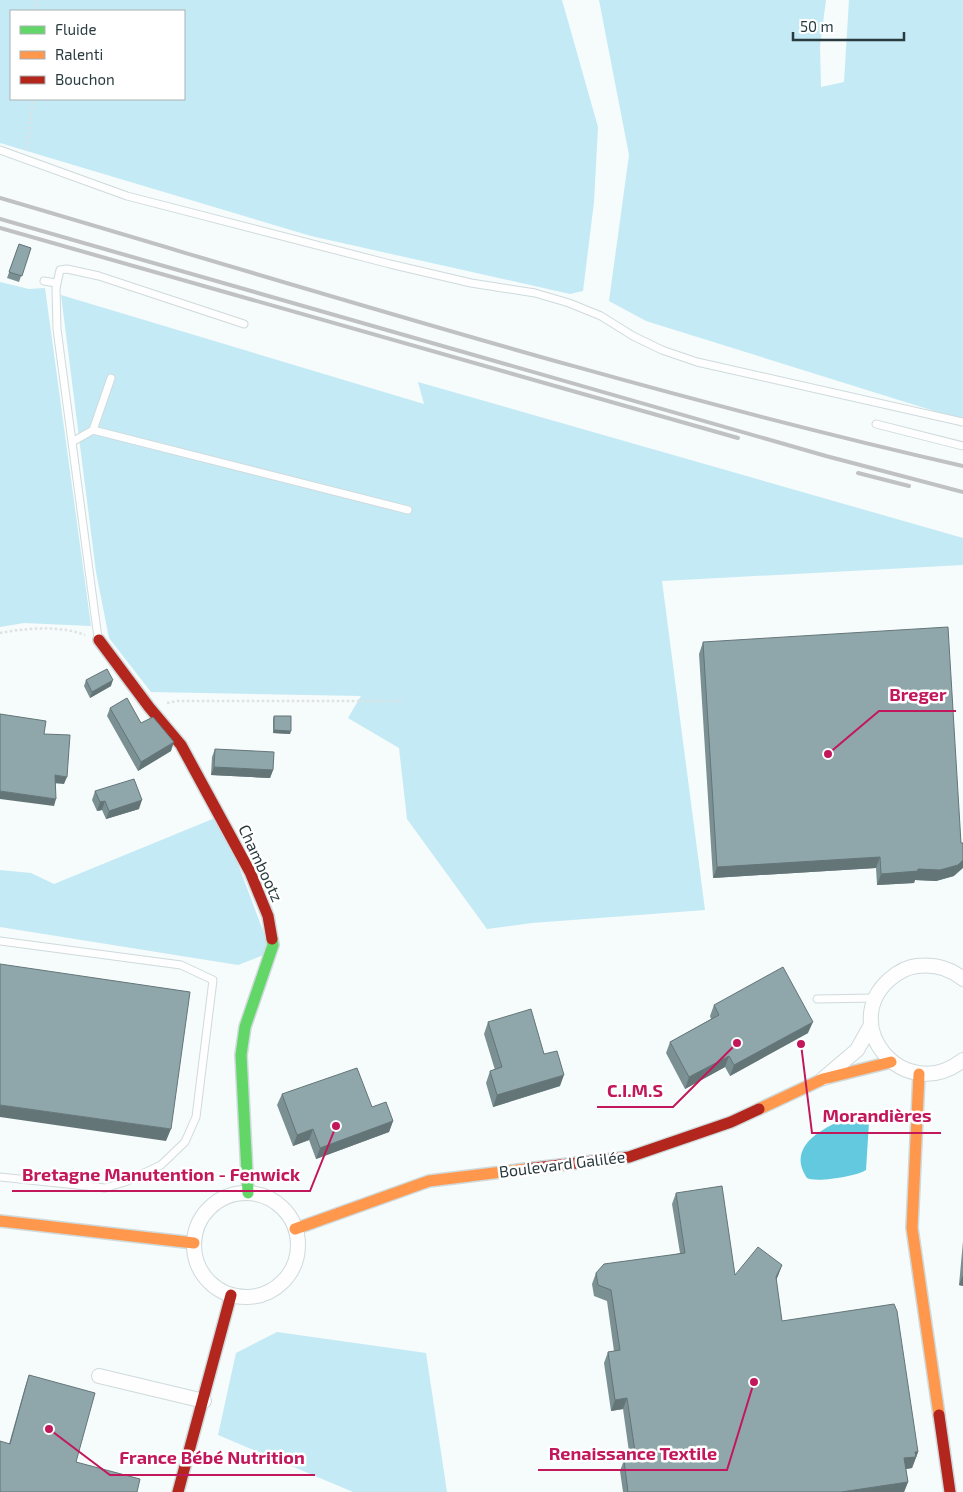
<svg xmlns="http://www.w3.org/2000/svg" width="963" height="1492" font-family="'Exo 2',sans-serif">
	<rect width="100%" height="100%" fill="#f6fbfb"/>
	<!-- green -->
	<path fill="#c3eaf5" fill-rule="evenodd" d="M 0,0 L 562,0 L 598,127 L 594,202 L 583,291 L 570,294 L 311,236 L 0,143 ZM 11,11 L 184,11 L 184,99 L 11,99 Z
		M 599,0 L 826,0 L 820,46 L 821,87 L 844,82 L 849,0 L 963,0 L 963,420 L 646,321 L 609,301 L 629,155 Z
		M 0,282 L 29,289 L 45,288 L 91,626 L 24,623 L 0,627 Z
		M 61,295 L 424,404 L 418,382 L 963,538 L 963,565 L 662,581 L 705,910 L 532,923 L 487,929 L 407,819 L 399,748 L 348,718 L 361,696 L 151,692 L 109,638 L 96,572 Z
		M 220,816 L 271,952 L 238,965 L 0,927 L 0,870 L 31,873 L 54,884 Z
		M 277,1332 L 426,1353 L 447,1492 L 353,1492 L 218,1435 L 236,1353 Z"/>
	<!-- water -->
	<path fill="#62c9de" d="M 859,1114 L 865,1115 L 869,1122 L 866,1170 C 858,1176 816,1183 807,1178 C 783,1143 832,1123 859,1114 Z"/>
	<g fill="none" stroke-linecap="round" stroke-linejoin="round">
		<!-- lane casing -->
		<g stroke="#cfdadc" stroke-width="9">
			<path id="lane" d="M 0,150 L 127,196 L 390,264 L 471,283 L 535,293 L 569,303 L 601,316 L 633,336 L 662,350 L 697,362 L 963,422
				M 44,281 L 56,283
				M 876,424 L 963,446
				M 93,430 L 111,378
				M 72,442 L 93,430 L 408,510
				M 98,638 L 57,329 L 56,288 L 60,270 L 67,269 L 99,276 L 244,324
				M 0,941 L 181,965 L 213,980 L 196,1117 L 185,1142 L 161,1165 L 125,1182 L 105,1188 L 0,1177
				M 817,999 L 875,998"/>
		</g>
		<!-- street casing -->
		<g stroke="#cfdadc" stroke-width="16">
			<path id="street" d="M 963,979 C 950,968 934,964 917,966 C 907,967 897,973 890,979 C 837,1025 904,1106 963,1060
				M 824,1078 L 857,1050 L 871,1025
				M194 1245a52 52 0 1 1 104 0a52 52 0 1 1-104 0Z
				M 99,1376 L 204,1401"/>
		</g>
		<!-- fast casing -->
		<g stroke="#cfdadc" stroke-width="14">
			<path id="fast" d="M 248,1193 L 241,1055 L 245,1027 L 273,945 L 272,939"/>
		</g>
		<!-- slow casing -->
		<g stroke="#cfdadc" stroke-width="14">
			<path id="slow" d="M 919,1074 L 912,1228 L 939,1415
				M 759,1109 L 823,1079 L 891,1062
				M 0,1221 L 194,1243
				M 295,1229 L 429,1181 L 526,1169"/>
		</g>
		<!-- jam casing -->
		<g stroke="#cfdadc" stroke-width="14">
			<path id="jam" d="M 99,640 L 149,707 L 181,745 L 250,872 L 268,916 L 272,939
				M 526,1169 L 629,1157 L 731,1122 L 759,1109
				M 939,1415 L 950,1492
				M 178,1492 L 231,1295"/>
		</g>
		<!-- path -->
		<path stroke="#dfe2e2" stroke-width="2.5" stroke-dasharray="2.5 2.5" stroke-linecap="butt" d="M 36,11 L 36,0
			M 27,149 L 33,99
			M 0,633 C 27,628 59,625 85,635
			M 167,703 L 177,701 L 403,701"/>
		<!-- lane -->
		<use href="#lane" stroke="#fefefe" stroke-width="7"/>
		<!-- street -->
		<use href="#street" stroke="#fefefe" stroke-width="14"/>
		<!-- fast -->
		<use href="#fast" stroke="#63d668" stroke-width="11"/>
		<!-- slow -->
		<use href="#slow" stroke="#ff974d" stroke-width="11"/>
		<!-- jam -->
		<use href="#jam" stroke="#b3261e" stroke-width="11"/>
		<!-- rail -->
		<path stroke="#c0c2c2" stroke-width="4" d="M 0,198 C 320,292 638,392 963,466
			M 0,219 L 826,456 L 963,492
			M 0,228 L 738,438
			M 858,473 L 909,486"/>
	</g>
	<!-- wall -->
	<path fill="#7b9093" d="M 19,244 L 31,248 L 19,282 L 7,278 Z
		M 703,642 L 954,876 L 936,881 L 915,880 L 914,883 L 877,885 L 876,868 L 713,878 L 699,654 Z
		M 86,680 L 111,686 L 90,698 L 84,686 Z
		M 110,708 L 141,723 L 171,751 L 138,771 L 107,716 Z
		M 274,716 L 290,734 L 273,733 L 273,719 Z
		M 215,749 L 273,770 L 270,778 L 211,775 L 212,757 Z
		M 95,791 L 139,809 L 106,819 L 102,810 L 97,811 L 92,800 Z
		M 714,1005 L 808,1033 L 730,1076 L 725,1067 L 685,1089 L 666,1053 L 670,1042 L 711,1019 L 710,1016 Z
		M 488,1022 L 544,1054 L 560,1086 L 493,1107 L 486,1083 L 490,1071 L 495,1070 L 484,1034 Z
		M 282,1094 L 372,1107 L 393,1121 L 389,1132 L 316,1159 L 309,1140 L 293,1146 L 277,1105 Z
		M 676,1193 L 735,1275 L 782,1265 L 776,1280 L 782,1321 L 918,1452 L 912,1468 L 906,1469 L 908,1482 L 904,1492 L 623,1492 L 620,1471 L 624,1460 L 630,1459 L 623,1409 L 611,1411 L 604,1363 L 608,1352 L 614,1351 L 607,1301 L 594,1296 L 592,1284 L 596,1273 L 680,1253 L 672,1204 Z
		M 963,1241 L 963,1286 L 959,1285 Z
		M 29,1375 L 76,1462 L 9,1444 L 25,1387 Z"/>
	<!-- shaded-wall -->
	<path fill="#647578" d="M 113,680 L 111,686 L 90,698 L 92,692 Z
		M 274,730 L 291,731 L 290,734 L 273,733 Z
		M 174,742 L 171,751 L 138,771 L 141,762 Z
		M 214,767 L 273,770 L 270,778 L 211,775 Z
		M 55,775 L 67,777 L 64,784 L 52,783 Z
		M 0,791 L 56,799 L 54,806 L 0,799 Z
		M 142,800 L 139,809 L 106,819 L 109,811 Z
		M 105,801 L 102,810 L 97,811 L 100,802 Z
		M 880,857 L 876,868 L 713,878 L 717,867 Z
		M 963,860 L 963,868 L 954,876 L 936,881 L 915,880 L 914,883 L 877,885 L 881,874 L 918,869 Z
		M 813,1022 L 808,1033 L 730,1076 L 734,1065 Z
		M 729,1056 L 725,1067 L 685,1089 L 689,1077 Z
		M 564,1075 L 560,1086 L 493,1107 L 497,1095 Z
		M 0,1105 L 171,1129 L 166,1141 L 0,1117 Z
		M 393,1121 L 389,1132 L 316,1159 L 320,1148 Z
		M 313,1129 L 309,1140 L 293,1146 L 297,1135 Z
		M 782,1265 L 778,1276 L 772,1288 L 776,1277 Z
		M 963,1275 L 963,1286 L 959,1285 Z
		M 627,1398 L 623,1409 L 611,1411 L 615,1400 Z
		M 915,1452 L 918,1452 L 912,1468 L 900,1470 L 904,1458 Z
		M 908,1482 L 904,1492 L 841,1492 Z"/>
	<!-- building -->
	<path fill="#8fa7ab" stroke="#647578" d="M 19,244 L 31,248 L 22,276 L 9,272 Z
		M 948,627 L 961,843 L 963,843 L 963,860 L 958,865 L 940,870 L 918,869 L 918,871 L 881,874 L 880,857 L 717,867 L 703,642 Z
		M 107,669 L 113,680 L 92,692 L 86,680 Z
		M 127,698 L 141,723 L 153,717 L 174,742 L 141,762 L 110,708 Z
		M 0,714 L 46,721 L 44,734 L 70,735 L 67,777 L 55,775 L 56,799 L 0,791 Z
		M 274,716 L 291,716 L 291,731 L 274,730 Z
		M 215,749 L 274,752 L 273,770 L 214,767 Z
		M 134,779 L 142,800 L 109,811 L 105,801 L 100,802 L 95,791 Z
		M 0,964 L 190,992 L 171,1129 L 0,1105 Z
		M 783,967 L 813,1022 L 734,1065 L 729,1056 L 689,1077 L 670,1042 L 719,1015 L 714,1005 Z
		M 531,1009 L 544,1054 L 557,1051 L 564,1075 L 497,1095 L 490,1071 L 502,1067 L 488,1022 Z
		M 357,1068 L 372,1107 L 386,1102 L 393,1121 L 320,1148 L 313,1129 L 297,1135 L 282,1094 Z
		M 722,1186 L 735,1275 L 758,1247 L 782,1265 L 776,1277 L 782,1321 L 894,1304 L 897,1311 L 918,1452 L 915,1452 L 916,1457 L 904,1458 L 908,1482 L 841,1492 L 628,1492 L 624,1460 L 636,1458 L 627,1398 L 615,1400 L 608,1352 L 620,1350 L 611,1290 L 598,1285 L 596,1273 L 604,1264 L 685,1253 L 676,1193 Z
		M 29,1375 L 95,1393 L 76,1462 L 140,1479 L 137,1492 L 0,1492 L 0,1441 L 10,1444 Z"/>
	<g text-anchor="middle" stroke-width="5" stroke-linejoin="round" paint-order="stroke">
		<!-- street labels -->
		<g font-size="16" fill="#2a3b40" stroke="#fff">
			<text transform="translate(261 863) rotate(65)" y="6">Chambootz</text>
			<text transform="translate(562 1164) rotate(-7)" y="6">Boulevard Galilée</text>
		</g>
	</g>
	<!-- callouts -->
	<path fill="none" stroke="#c2185b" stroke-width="2" d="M828 754L879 711H956M737 1043L673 1107H597M801 1044L812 1133H941M336 1126L310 1191H12M754 1382L727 1470H538M49 1429L110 1475H315"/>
	<g fill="#c2185b" stroke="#fff" stroke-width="2">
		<circle cx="828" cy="754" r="5"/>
		<circle cx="737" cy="1043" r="5"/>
		<circle cx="801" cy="1044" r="5"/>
		<circle cx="336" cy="1126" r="5"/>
		<circle cx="754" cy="1382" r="5"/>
		<circle cx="49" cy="1429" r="5"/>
	</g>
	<g font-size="18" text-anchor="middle" font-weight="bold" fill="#c2185b" stroke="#fff" stroke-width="5" stroke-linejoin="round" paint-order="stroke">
		<text x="918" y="701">Breger</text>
		<text x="635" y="1097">C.I.M.S</text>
		<text x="877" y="1122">Morandières</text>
		<text x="161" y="1181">Bretagne Manutention - Fenwick</text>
		<text x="633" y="1460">Renaissance Textile</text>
		<text x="212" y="1464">France Bébé Nutrition</text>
	</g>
	<!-- legend -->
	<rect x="10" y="10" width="175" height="90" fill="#ffffff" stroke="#aab1b3"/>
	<rect x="20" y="26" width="25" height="8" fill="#63d668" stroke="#aab1b3"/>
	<text x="55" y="35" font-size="15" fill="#2a3b40">Fluide</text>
	<rect x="20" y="51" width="25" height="8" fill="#ff974d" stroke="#aab1b3"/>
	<text x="55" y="60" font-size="15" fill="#2a3b40">Ralenti</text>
	<rect x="20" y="76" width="25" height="8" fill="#b3261e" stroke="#aab1b3"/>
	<text x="55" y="85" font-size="15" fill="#2a3b40">Bouchon</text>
	<!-- scale -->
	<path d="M793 32v8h111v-8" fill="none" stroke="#2a3b40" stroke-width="2.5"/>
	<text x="800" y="32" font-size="15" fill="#2a3b40" stroke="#ffffff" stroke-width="4" paint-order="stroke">50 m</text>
</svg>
